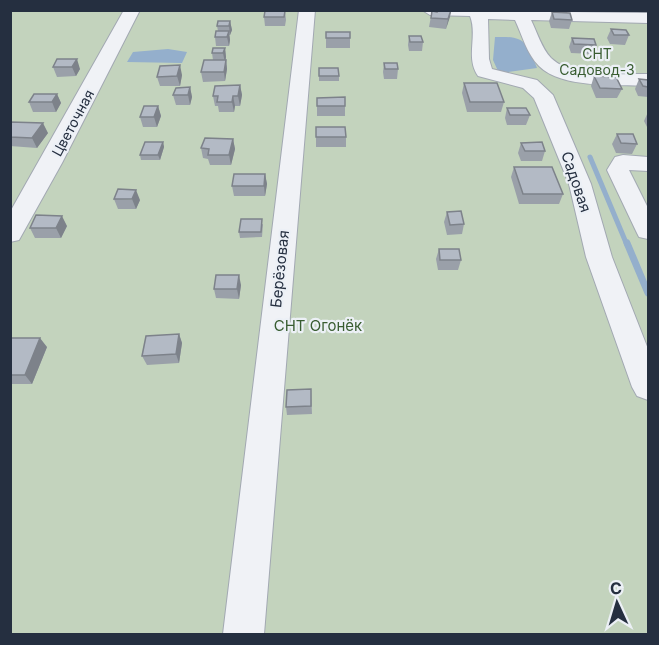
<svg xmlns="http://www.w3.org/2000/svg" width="659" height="645" font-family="Inter,sans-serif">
	<rect width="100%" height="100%" fill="#dde1e8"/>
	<!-- green -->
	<path fill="#c3d3bd" d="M 10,11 L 488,11 L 489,13 L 519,12 L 491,11 L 648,11 L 648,634 L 11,634 Z"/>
	<!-- water -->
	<path fill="#94afcc" d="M 495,37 C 524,36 527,41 537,68 L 508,72 L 498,71 L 493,60 Z
		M 168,49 L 187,52 L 182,63 L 127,62 L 133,52 Z"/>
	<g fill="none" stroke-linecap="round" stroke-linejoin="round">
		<!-- stream-far1 -->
		<path stroke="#94afcc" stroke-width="5" d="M 590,157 L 627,245"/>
		<!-- stream -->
		<path stroke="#94afcc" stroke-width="7" d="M 627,243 L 648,293"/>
		<!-- minor casing -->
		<g stroke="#a2a8b2" stroke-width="2">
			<path id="minor" d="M 124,10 L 140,10 L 62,163 L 19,240 L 10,242 L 10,212 Z
				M 299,10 L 315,10 L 264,634 L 223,634 Z
				M 422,10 L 648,13 L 648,23 L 531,20 C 537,32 542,49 551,58 C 574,80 619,73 648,74 L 648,86 C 617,84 562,89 539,66 C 527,54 522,35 515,20 L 488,19 L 489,59 L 492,69 L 537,80 L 553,95 L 591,184 L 612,257 L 648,349 L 648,400 L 637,396 L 632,387 L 586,257 L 569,184 L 534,98 L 523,88 L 478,76 C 465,57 478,36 470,16 L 430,15 Z
				M 623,155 L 648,157 L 648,171 L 629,170 L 648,208 L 648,239 L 639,237 L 636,231 L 607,170 L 615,157 Z"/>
		</g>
		<!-- minor -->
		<use href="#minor" fill="#f0f2f6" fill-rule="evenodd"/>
	</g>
	<!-- wall -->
	<path fill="#9aa0a9" d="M 451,10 L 446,29 L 429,27 L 432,11 Z
		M 636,10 L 648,10 L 648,13 L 637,12 Z
		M 285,11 L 286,20 L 285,26 L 265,26 L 264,17 Z
		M 552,12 L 572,20 L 569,29 L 551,28 L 549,21 Z
		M 230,21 L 232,30 L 230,35 L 229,35 L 230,40 L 229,46 L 216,46 L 215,37 L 218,31 L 217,26 Z
		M 611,29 L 629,35 L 625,45 L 610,44 L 607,38 Z
		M 326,32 L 350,38 L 350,48 L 326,48 Z
		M 409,36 L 423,42 L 422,51 L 409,51 L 408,45 Z
		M 572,38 L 596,45 L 593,54 L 571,53 L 569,47 Z
		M 225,48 L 227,69 L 225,81 L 203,82 L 201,72 L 213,60 L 212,53 Z
		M 57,59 L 80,69 L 76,76 L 57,77 L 53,67 Z
		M 384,63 L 398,69 L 397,79 L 384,79 L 383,72 Z
		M 319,68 L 339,76 L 339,81 L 319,81 Z
		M 182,75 L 180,86 L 160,86 L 157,77 Z
		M 594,76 L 622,89 L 617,98 L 596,98 L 591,86 Z
		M 639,79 L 648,80 L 648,97 L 638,96 L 635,89 Z
		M 464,83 L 504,102 L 501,112 L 467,112 L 462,93 Z
		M 240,85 L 242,95 L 240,106 L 235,106 L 234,112 L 219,112 L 218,106 L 215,106 L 213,96 Z
		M 190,87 L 192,97 L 190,105 L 176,105 L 173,95 Z
		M 57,94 L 61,103 L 56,112 L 33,112 L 29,102 Z
		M 345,97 L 345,116 L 317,116 L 317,98 Z
		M 158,106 L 161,116 L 157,127 L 143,127 L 140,117 Z
		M 507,108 L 530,115 L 526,125 L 507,125 L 505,118 Z
		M 648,112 L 648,129 L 644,121 Z
		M 10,122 L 48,133 L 37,148 L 10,146 Z
		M 316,127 L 346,137 L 346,147 L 316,147 Z
		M 617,134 L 637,144 L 632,154 L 616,153 L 612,144 Z
		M 233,139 L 235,149 L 231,165 L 210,165 L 208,159 L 203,158 L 201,148 Z
		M 163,142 L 164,147 L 160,160 L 141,160 L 140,155 Z
		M 521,143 L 545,151 L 542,161 L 521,161 L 518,153 Z
		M 514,167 L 563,194 L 559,204 L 519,204 L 511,177 Z
		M 265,174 L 267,184 L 265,196 L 234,196 L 232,186 Z
		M 114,199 L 140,200 L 136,209 L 118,209 Z
		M 447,212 L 464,224 L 462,234 L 447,235 L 444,222 Z
		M 263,224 L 262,237 L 240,238 L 239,232 Z
		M 67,226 L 61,238 L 35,238 L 30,228 Z
		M 439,249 L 461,260 L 458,270 L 438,270 L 436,259 Z
		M 241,285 L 239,299 L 216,298 L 214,289 Z
		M 179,334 L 182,343 L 179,363 L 147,365 L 142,356 Z
		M 10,338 L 47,347 L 32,384 L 10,384 Z
		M 311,389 L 312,414 L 287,415 L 286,407 Z"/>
	<!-- shaded-wall -->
	<path fill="#7d828a" d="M 451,10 L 450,17 L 446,29 L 448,19 Z
		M 230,21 L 232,30 L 230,35 L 229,26 Z
		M 229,31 L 230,40 L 229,46 L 227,37 Z
		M 225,48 L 226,57 L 225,63 L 223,53 Z
		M 77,59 L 80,69 L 76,76 L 72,67 Z
		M 226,60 L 227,69 L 225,81 L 224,72 Z
		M 180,65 L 182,75 L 180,86 L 177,76 Z
		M 240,85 L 242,95 L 240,106 L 238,96 Z
		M 190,87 L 192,97 L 190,105 L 188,95 Z
		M 57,94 L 61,103 L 56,112 L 52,102 Z
		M 233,96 L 235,106 L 234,112 L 232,102 Z
		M 158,106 L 161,116 L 157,127 L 154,117 Z
		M 43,123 L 48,133 L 37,148 L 32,138 Z
		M 233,139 L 235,149 L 231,165 L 229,155 Z
		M 163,142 L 164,147 L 160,160 L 158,155 Z
		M 265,174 L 267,184 L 265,196 L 264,186 Z
		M 136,190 L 140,200 L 136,209 L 132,199 Z
		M 62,216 L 67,226 L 61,238 L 56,228 Z
		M 239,275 L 241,285 L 239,299 L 237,289 Z
		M 179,334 L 182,343 L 179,363 L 176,354 Z
		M 40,338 L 47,347 L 32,384 L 25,375 Z"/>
	<!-- building -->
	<path fill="#b3bac5" stroke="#7d828a" stroke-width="1.5" d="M 437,10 L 451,10 L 448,19 L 431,18 L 432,11 L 437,12 Z
		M 265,11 L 285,11 L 284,17 L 264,17 Z
		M 552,12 L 570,13 L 572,20 L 554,19 Z
		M 218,21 L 230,21 L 229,26 L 217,26 Z
		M 611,29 L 626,30 L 629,35 L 614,35 Z
		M 216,31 L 229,31 L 227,37 L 215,37 Z
		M 326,32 L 350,32 L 350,38 L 326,38 Z
		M 409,36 L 421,36 L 423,42 L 410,42 Z
		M 572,38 L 594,39 L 596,45 L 574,44 Z
		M 213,48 L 225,48 L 223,53 L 212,53 Z
		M 57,59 L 77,59 L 72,67 L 53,67 Z
		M 204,60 L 226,60 L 224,72 L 201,72 Z
		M 384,63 L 397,63 L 398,69 L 385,69 Z
		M 180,65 L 177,76 L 157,77 L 160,66 Z
		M 319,68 L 338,68 L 339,76 L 319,76 Z
		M 594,76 L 616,77 L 622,89 L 600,88 Z
		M 639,79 L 648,80 L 648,87 L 643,86 Z
		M 464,83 L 497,83 L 504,102 L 470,102 Z
		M 240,85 L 238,96 L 233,96 L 232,102 L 217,102 L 218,96 L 213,96 L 215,86 Z
		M 190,87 L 188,95 L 173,95 L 176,88 Z
		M 34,94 L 57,94 L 52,102 L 29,102 Z
		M 345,97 L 345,106 L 317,106 L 317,98 Z
		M 144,106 L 158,106 L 154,117 L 140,117 Z
		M 507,108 L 526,108 L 530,115 L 510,115 Z
		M 10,122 L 43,123 L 32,138 L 10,137 Z
		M 316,127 L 345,127 L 346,137 L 316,137 Z
		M 617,134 L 633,134 L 637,144 L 621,143 Z
		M 205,138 L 233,139 L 229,155 L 208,155 L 209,149 L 201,148 Z
		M 145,142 L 163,142 L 158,155 L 140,155 Z
		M 542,142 L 545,151 L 525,151 L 521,143 Z
		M 514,167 L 552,167 L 563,194 L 523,194 Z
		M 234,174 L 265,174 L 264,186 L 232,186 Z
		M 118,189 L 136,190 L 132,199 L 114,199 Z
		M 461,211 L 464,224 L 450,225 L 447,212 Z
		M 36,215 L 62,216 L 56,228 L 30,228 Z
		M 241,219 L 262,219 L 261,232 L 239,232 Z
		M 439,249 L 459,249 L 461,260 L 440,260 Z
		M 216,275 L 239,275 L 237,289 L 214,289 Z
		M 179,334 L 176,354 L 142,356 L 146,336 Z
		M 10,338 L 40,338 L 25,375 L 10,375 Z
		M 311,389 L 311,406 L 286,407 L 287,390 Z"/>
	<g text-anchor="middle" stroke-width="4.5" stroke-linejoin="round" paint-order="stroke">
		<!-- far-park labels -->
		<g font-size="14" fill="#395d31" stroke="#ecf0f6">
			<text x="597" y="59">СНТ<tspan x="597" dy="16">Садовод-3</tspan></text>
		</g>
		<!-- far-street labels -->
		<g font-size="14" fill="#252f40" stroke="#ecf0f6">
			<text transform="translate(73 123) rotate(-62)" y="5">Цветочная</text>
		</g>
		<!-- street labels -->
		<g font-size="15" fill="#252f40" stroke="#ecf0f6">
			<text transform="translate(576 182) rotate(71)" y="5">Садовая</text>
			<text transform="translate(280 269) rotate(-84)" y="5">Берёзовая</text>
		</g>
		<!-- park labels -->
		<g font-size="15" fill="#395d31" stroke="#ecf0f6">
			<text x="318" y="331">СНТ Огонёк</text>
		</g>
	</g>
	<!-- border -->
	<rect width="659" height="645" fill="none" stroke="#252f40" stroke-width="24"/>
	<!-- north arrow -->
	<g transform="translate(617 603) rotate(356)" stroke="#ecf0f6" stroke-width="4.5" paint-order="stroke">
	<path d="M0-4.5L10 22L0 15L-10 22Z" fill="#252f40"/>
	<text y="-9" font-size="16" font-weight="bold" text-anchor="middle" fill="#252f40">С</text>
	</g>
</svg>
